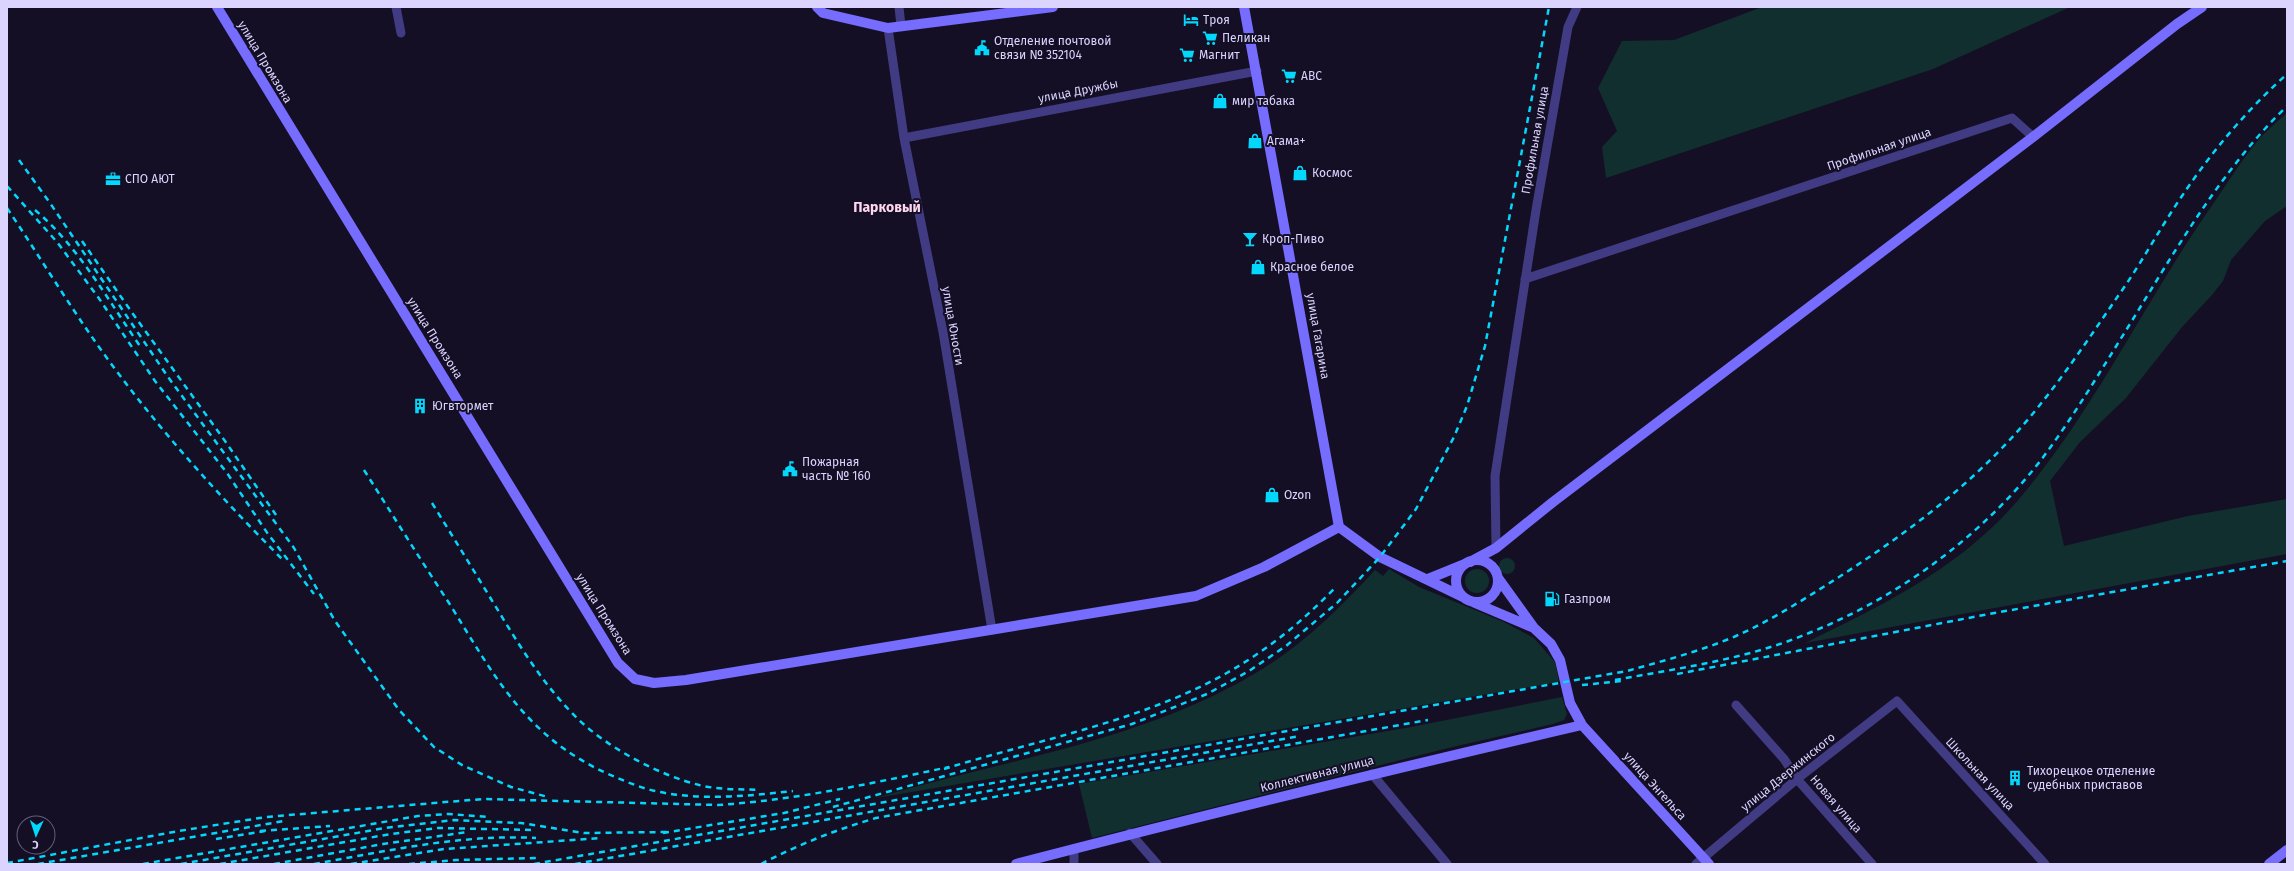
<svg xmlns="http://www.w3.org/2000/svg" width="2294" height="871" font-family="'Fira Sans',sans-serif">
	<rect width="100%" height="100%" fill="#140f25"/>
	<!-- green -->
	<path fill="#122f2f" d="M 1762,7 L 2070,7 L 1933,69 L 1606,178 L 1602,147 L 1617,131 L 1598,88 L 1622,41 L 1674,40 Z
		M 2287,113 L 2287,206 L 2265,221 L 2231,260 L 2223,281 L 2212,295 L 2182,327 L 2126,398 L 2080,442 L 2050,481 L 2064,546 L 2188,516 L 2287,499 L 2287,554 L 1805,643 C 1885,604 1966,565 2024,493 C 2097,405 2146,300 2211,207 C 2227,184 2242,159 2260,138 C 2268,129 2278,121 2287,113 Z
		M1499 566a8 8 0 1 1 16 0a8 8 0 1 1-16 0Z
		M1465 581a12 12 0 1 1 24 0a12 12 0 1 1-24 0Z
		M 1389,569 L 1419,587 L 1504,622 L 1534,638 L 1555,662 L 1559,682 L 876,798 C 1003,760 1139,742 1254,674 C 1301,647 1339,609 1375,570 L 1383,576 Z
		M 1562,697 L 1567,714 L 1564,720 L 1553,724 L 1444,749 L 1092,838 L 1079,784 L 1411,727 Z"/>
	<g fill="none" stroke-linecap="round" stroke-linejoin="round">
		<!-- street -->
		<path stroke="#413b83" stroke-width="9" d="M 396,7 L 401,33
			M 899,7 L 901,26
			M 888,28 L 904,138 L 943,332 L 992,630
			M 904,138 L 1257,71
			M 1525,279 L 2012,118 L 2033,137
			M 1496,548 L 1495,476 L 1536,210 L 1568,27 L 1577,7
			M 1736,705 L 1784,759 L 1797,779 L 1872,864
			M 1372,774 L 1447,864
			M 1130,833 L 1157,864
			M 1074,849 L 1074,864
			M 1696,864 L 1797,779 L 1897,701 L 2045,864"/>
		<!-- secondary -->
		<path stroke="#766cfd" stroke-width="10" d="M 217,7 L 618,663 L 635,679 L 654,683 L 686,680 L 1196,596 L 1264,567 L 1339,527
			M 817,7 L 823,13 L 888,28 L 1053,7
			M 1244,7 L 1339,527
			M 1339,527 L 1380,557 L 1465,598
			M1456 581a21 21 0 1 1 42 0a21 21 0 1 1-42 0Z
			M 1470,562 L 1496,548 L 1553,502 L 2033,137 L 2177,24 L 2202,7
			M 1498,578 L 1534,628 L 1551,644 L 1560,660 L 1570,703 L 1582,725 L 1709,864
			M 1428,579 L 1465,564
			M 1475,603 L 1534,628
			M 1016,864 C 1204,815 1393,769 1582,725
			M 2269,864 L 2287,850"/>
		<!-- rail -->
		<path stroke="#03d7fb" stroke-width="2.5" stroke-dasharray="6 5" stroke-linecap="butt" d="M 19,160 L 50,203 L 168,377 L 294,548 L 335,621 L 399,710 L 434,747 L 462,765 L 511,787 L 548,797
			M 7,186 L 57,242 L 98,297 L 155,381 L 227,473 L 268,534 L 314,594
			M 7,208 C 38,254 67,302 99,347 C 153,423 217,494 283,560
			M 35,210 C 78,246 110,303 142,349
			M 82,241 L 133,314 L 225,441 L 276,515
			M 364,470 C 392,514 420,559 449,603 C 494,675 524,735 606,773 C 622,780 638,787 655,791 C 700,801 748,796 793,791
			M 432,503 C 455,540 477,576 499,612 C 522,650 546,688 578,719 C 608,748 659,775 699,785 C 719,790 740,789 760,790
			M 1677,674 L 1989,614 L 2287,561
			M 1615,680 C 1680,668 1748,659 1809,633 C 1899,597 1982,536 2041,460 C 2072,419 2098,375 2125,332 C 2174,253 2220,171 2287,106
			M 1582,685 L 1622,681
			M 944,769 C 1050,736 1168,717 1260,652 C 1287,634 1311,612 1334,589
			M 833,807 L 1132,724 L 1207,694 L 1249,671 L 1286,646 L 1337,603 L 1380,557 L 1416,509 L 1454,437 L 1467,406 L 1485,346 L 1549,7
			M 260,831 L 330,826
			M 663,833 L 784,813 L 840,799
			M 216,839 L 265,831
			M 7,863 L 179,831 L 266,817 L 434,803 L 483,799 L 718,805 C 796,800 873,783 949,767
			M 38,864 L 284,821
			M 143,864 L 418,816 L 448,814 L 490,817
			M 181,864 L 385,828 L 454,820 L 521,823 L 584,833 L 669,832
			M 220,864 L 391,834 L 438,828 L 536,830
			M 274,864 L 383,844 L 468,832
			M 314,864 C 387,851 461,834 536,838
			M 351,864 L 444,849 L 602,838
			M 409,864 L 457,860 L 536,858
			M 534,864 L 1627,671 C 1663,661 1701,651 1736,636 C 1772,620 1806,598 1839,577 C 1915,528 1987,473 2043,401 C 2070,367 2094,331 2118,296 C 2141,264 2160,228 2182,196 C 2212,151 2247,110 2287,74
			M 575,864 L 1300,736
			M 761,864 C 800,844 835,830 876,818 L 1428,720"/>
	</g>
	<!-- icons -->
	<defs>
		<g id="hotel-bare" transform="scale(1.2)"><path d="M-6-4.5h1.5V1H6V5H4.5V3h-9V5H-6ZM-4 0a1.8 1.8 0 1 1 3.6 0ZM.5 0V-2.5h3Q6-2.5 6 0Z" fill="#03d7fb" stroke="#140f25" stroke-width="2.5" paint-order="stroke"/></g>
		<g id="supermarket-bare" transform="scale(1.2)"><path d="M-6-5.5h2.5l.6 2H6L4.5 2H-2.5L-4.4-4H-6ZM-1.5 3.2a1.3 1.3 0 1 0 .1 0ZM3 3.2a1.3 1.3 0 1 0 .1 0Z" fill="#03d7fb" stroke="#140f25" stroke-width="2.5" paint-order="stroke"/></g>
		<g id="civic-bare" transform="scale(1.2)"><path d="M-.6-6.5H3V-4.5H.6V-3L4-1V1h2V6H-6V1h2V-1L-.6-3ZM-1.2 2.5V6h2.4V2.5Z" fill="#03d7fb" stroke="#140f25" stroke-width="2.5" paint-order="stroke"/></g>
		<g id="shop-bare" transform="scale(1.2)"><path d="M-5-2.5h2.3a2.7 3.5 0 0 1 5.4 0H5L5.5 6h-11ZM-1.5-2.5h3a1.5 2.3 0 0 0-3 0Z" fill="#03d7fb" stroke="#140f25" stroke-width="2.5" paint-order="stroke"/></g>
		<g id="office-bare" transform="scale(1.2)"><path d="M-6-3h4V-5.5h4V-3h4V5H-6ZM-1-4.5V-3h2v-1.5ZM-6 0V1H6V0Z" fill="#03d7fb" stroke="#140f25" stroke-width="2.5" paint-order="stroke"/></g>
		<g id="bar-bare" transform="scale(1.2)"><path d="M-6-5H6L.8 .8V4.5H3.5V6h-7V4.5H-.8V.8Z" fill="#03d7fb" stroke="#140f25" stroke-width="2.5" paint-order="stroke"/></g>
		<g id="building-bare" transform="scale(1.2)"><path d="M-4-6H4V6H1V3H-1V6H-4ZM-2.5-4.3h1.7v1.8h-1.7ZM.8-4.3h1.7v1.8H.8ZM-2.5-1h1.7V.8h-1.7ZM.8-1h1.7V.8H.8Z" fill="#03d7fb" stroke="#140f25" stroke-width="2.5" paint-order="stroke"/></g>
		<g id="fuel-bare" transform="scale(1.2)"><path d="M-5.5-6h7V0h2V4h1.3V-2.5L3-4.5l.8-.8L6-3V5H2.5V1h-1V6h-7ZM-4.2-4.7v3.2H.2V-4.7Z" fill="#03d7fb" stroke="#140f25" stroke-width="2.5" paint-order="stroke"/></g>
	</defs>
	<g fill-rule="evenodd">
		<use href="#hotel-bare" x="1191" y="20"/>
		<use href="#supermarket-bare" x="1210" y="38"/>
		<use href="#civic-bare" x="982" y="48"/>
		<use href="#supermarket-bare" x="1187" y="55"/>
		<use href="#supermarket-bare" x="1289" y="76"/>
		<use href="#shop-bare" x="1220" y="101"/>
		<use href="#shop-bare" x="1255" y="141"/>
		<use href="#shop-bare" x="1300" y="173"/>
		<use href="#office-bare" x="113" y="179"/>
		<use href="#bar-bare" x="1250" y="239"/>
		<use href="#shop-bare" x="1258" y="267"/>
		<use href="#building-bare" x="420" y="406"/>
		<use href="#civic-bare" x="790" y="469"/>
		<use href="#shop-bare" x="1272" y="495"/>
		<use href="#fuel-bare" x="1552" y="599"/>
		<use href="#building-bare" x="2015" y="778"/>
	</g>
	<g text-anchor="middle" stroke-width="4" stroke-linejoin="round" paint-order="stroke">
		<!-- poi labels -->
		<g font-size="12" fill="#dad4fe" stroke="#140f25" text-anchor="start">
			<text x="1203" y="24">Троя</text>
			<text x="1222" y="42">Пеликан</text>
			<text x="994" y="45">Отделение почтовой<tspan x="994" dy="14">связи № 352104</tspan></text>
			<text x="1199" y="59">Магнит</text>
			<text x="1301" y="80">ABC</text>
			<text x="1232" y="105">мир табака</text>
			<text x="1267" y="145">Агама+</text>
			<text x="1312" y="177">Космос</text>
			<text x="125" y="183">СПО АЮТ</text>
			<text x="1262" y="243">Кроп-Пиво</text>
			<text x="1270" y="271">Красное белое</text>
			<text x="432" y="410">Югвтормет</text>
			<text x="802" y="466">Пожарная<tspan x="802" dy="14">часть № 160</tspan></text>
			<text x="1284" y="499">Ozon</text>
			<text x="1564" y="603">Газпром</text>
			<text x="2027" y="775">Тихорецкое отделение<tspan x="2027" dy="14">судебных приставов</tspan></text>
		</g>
		<!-- street labels -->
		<g font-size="12" fill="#dad4fe" stroke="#140f25">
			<text transform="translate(265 62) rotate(59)" y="4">улица Промзона</text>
			<text transform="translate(1078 91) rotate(-11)" y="4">улица Дружбы</text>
			<text transform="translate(1535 140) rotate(-80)" y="4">Профильная улица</text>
			<text transform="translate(1879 149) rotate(-19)" y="4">Профильная улица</text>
			<text transform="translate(953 326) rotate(80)" y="4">улица Юности</text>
			<text transform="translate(1318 336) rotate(80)" y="4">улица Гагарина</text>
			<text transform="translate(435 338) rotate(58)" y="4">улица Промзона</text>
			<text transform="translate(604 614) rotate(58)" y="4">улица Промзона</text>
			<text transform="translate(1788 772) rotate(-39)" y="4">улица Дзержинского</text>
			<text transform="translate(1317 774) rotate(-14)" y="4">Коллективная улица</text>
			<text transform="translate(1980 774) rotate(47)" y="4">Школьная улица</text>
			<text transform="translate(1655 786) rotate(48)" y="4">улица Энгельса</text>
			<text transform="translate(1836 804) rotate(49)" y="4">Новая улица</text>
		</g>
		<!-- quarter labels -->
		<g font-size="14" font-weight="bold" fill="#fed6ee" stroke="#140f25">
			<text x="887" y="212">Парковый</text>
		</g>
	</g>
	<!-- border -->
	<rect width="2294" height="871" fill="none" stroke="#dad4fe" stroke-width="16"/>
	<!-- north arrow -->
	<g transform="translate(36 835) rotate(183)"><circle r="19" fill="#140f25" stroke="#635e7c"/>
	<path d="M0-3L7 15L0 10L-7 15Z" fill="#03d7fb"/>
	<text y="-6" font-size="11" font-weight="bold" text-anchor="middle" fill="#dad4fe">С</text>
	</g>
</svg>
